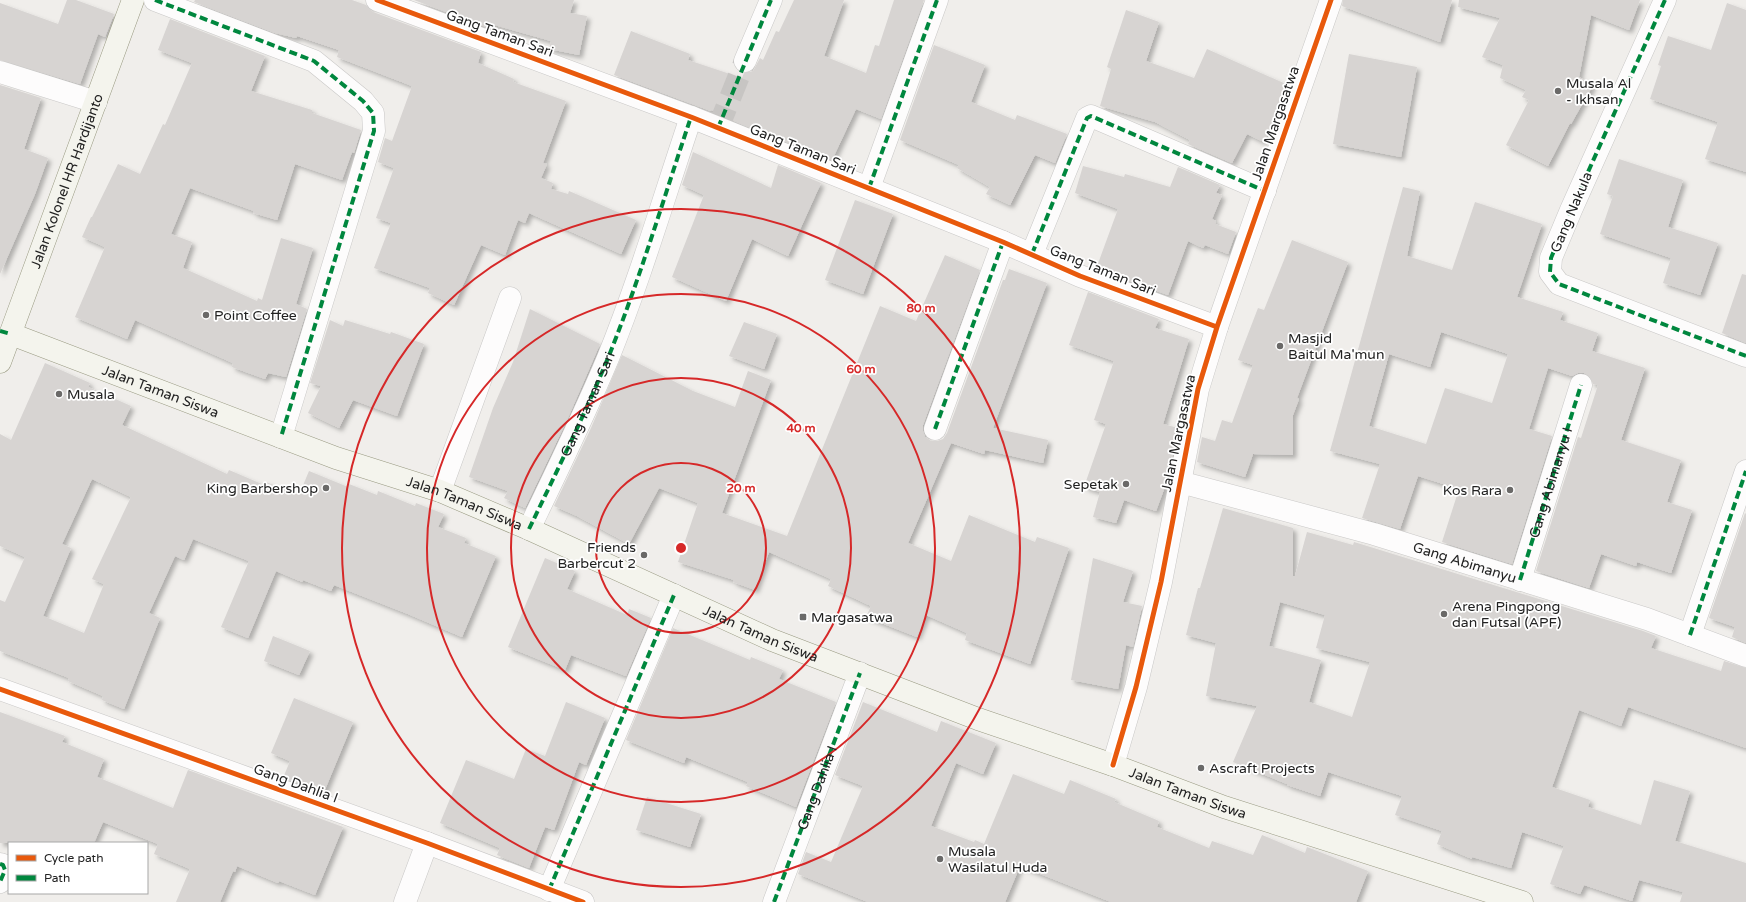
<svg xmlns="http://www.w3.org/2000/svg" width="1746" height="902" font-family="'Varela Round',sans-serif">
	<defs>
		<filter id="shadow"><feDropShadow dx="3.5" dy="3.5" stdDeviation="2" flood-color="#0004"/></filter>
	</defs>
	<rect width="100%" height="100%" fill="#f0eeeb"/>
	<!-- building -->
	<path fill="#d7d4d2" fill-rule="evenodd" filter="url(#shadow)" d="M 67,0 L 76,0 L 114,14 L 105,37 L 98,34 L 80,84 L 0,60 L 0,3 L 58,24 Z
		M 195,0 L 352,0 L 366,5 L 373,12 L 481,52 L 478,63 L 514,79 L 513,82 L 566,101 L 543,163 L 547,164 L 541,178 L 553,183 L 551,189 L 568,194 L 569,191 L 636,220 L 621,254 L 529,213 L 525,223 L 518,220 L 505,255 L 481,245 L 454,305 L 428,293 L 430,288 L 374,268 L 391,223 L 376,218 L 394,168 L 378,162 L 385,138 L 392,141 L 412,86 L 337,57 L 339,50 L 297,36 L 296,38 L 275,33 L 194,2 Z
		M 414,0 L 574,0 L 570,13 L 587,16 L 579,55 L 549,49 L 551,41 L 491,24 L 489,28 Z
		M 794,0 L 844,0 L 824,56 L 866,73 L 875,45 L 879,46 L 894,0 L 924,0 L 881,119 L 856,109 L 832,160 L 743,125 L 711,110 L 711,111 L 614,75 L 631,31 L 690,54 L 688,60 L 742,78 L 744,73 L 753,71 L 760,58 L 763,60 L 776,31 L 779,32 Z
		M 1343,0 L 1452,0 L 1440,42 L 1342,6 Z
		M 1459,0 L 1640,0 L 1629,30 L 1591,15 L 1579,77 L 1593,85 L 1571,124 L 1570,123 L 1548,166 L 1506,145 L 1529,100 L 1522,97 L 1526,90 L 1500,78 L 1503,65 L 1482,57 L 1500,18 L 1458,7 Z
		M 1727,3 L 1746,10 L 1746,172 L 1705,159 L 1718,122 L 1650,99 L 1661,66 L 1658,65 L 1668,36 L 1711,50 Z
		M 1126,10 L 1159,22 L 1146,61 L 1194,78 L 1207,49 L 1288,85 L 1264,142 L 1247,134 L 1232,163 L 1188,144 L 1190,140 L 1155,122 L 1100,106 L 1111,69 L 1107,67 Z
		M 170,19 L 265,56 L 251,91 L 312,110 L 312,113 L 361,130 L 354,153 L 352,152 L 342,180 L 295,164 L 277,220 L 253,213 L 254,211 L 190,188 L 171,234 L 192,242 L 183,268 L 257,301 L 258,298 L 262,300 L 281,238 L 313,248 L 296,304 L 307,309 L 286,377 L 268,373 L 265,379 L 232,367 L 233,363 L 135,320 L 127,339 L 75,317 L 105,247 L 82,237 L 91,217 L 92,217 L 118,164 L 140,174 L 163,124 L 165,125 L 192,63 L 158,50 Z
		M 934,45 L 985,65 L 971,102 L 1015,120 L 1017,115 L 1067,134 L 1055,163 L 1035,155 L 1010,205 L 986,194 L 990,187 L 957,168 L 959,165 L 900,140 Z
		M 1349,54 L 1417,67 L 1401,157 L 1333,144 Z
		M 0,85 L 41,98 L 24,149 L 48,158 L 35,194 L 0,274 Z
		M 693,152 L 771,188 L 778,165 L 821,183 L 788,256 L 752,239 L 726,301 L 672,277 L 704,195 L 682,185 Z
		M 1619,159 L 1683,180 L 1668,227 L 1718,243 L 1700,295 L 1663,283 L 1671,258 L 1600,234 L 1613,196 L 1607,194 Z
		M 1083,166 L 1124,177 L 1125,174 L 1170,187 L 1178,167 L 1220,185 L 1216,193 L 1222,195 L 1212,219 L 1216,221 L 1215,224 L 1236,232 L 1228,254 L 1205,245 L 1203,248 L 1188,241 L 1168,295 L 1096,269 L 1118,209 L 1075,193 Z
		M 1403,187 L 1420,191 L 1407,256 L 1452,270 L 1475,202 L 1542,224 L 1517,297 L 1563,312 L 1560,320 L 1598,333 L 1592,351 L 1645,368 L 1621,440 L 1681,460 L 1667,502 L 1692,510 L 1671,573 L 1637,562 L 1636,566 L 1601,554 L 1589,588 L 1536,571 L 1578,437 L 1581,438 L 1598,385 L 1593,384 L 1590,377 L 1584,373 L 1578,373 L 1572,376 L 1548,368 L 1529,429 L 1552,436 L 1512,564 L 1442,542 L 1459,489 L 1418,476 L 1400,529 L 1362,518 L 1380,464 L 1330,451 ZM 1441,332 L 1508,354 L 1492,403 L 1445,388 L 1426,444 L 1369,426 L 1389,354 L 1430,367 Z
		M 855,200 L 893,214 L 863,294 L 825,280 Z
		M 1292,240 L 1348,262 L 1297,398 L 1299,399 L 1293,415 L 1293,455 L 1253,454 L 1245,477 L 1197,462 L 1202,437 L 1215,441 L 1222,420 L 1232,423 L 1253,365 L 1238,360 L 1258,308 L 1264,310 Z
		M 945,255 L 980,270 L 923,425 L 923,431 L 925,437 L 931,441 L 937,441 L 943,439 L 947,433 L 1003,280 L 1005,280 L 1009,269 L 1047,283 L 993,428 L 1048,440 L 1043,463 L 985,450 L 984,454 L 951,443 L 908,543 L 951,561 L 969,515 L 1035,542 L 1037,537 L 1069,548 L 1030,664 L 965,640 L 967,633 L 926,615 L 917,637 L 866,617 L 871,606 L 828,586 L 831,579 L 769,552 L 755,590 L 733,582 L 734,580 L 678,562 L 698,503 L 659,488 L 629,544 L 577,516 L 554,506 L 591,428 L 622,355 L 693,391 L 735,407 L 748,371 L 771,380 L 722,513 L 787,536 L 880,306 L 916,321 Z
		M 1742,274 L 1746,275 L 1746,343 L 1722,333 Z
		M 1088,292 L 1159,319 L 1155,328 L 1189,339 L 1163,424 L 1178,428 L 1169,476 L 1156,511 L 1124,500 L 1116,523 L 1093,517 L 1100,492 L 1084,487 L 1106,424 L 1094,420 L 1114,361 L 1069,345 Z
		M 530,309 L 600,344 L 568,418 L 525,508 L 504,498 L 508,491 L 469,477 L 493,408 L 513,362 Z
		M 330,320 L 343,326 L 345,320 L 390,334 L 391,332 L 424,344 L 397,416 L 353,400 L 339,428 L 308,413 L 321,386 L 310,383 Z
		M 744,322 L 777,334 L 764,369 L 729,356 Z
		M 45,363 L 90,383 L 88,387 L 131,406 L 122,425 L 227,474 L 229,470 L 264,485 L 266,482 L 299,495 L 309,471 L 348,487 L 349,484 L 377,495 L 378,491 L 415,506 L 416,503 L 444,514 L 438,527 L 466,538 L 464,543 L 496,556 L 462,637 L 408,614 L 334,585 L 331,591 L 303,580 L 302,582 L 276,571 L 248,638 L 221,627 L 249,561 L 193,539 L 184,560 L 175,556 L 149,613 L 160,618 L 124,709 L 102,700 L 103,696 L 68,681 L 69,678 L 0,651 L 0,600 L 5,602 L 25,557 L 0,546 L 0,434 L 11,440 ZM 92,479 L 131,497 L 92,579 L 104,584 L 84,633 L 43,616 L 71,548 L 62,544 Z
		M 1223,508 L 1293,528 L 1293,576 L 1295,576 L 1307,532 L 1353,545 L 1354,542 L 1643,631 L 1656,636 L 1651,648 L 1721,671 L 1724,661 L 1746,668 L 1746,748 L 1628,707 L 1621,726 L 1579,710 L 1552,787 L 1590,800 L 1588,807 L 1641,825 L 1654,780 L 1690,791 L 1675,841 L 1746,863 L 1746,902 L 1680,902 L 1683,892 L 1639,880 L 1632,901 L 1584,885 L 1580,894 L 1550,884 L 1564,846 L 1522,832 L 1511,868 L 1472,857 L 1472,859 L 1437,844 L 1442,831 L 1395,815 L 1402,796 L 1328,772 L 1320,796 L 1287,785 L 1287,784 L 1233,762 L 1257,706 L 1206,696 L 1216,643 L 1186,635 L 1198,588 L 1200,588 ZM 1280,602 L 1325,615 L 1316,648 L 1370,662 L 1352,717 L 1309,702 L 1321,660 L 1269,646 Z
		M 1745,513 L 1746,514 L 1746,643 L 1732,637 L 1735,627 L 1709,618 Z
		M 545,558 L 575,571 L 567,589 L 627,615 L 629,609 L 651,618 L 626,676 L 571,655 L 565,670 L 508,647 Z
		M 1093,558 L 1133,571 L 1123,602 L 1142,606 L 1133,647 L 1126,645 L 1118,689 L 1071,680 Z
		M 673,628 L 750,660 L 751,657 L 783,670 L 779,679 L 836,702 L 796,807 L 746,786 L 748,782 L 686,757 L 684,763 L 626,740 Z
		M 273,636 L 310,651 L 299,675 L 264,661 Z
		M 294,698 L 353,722 L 324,792 L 283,778 L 290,761 L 271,753 Z
		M 566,702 L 605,718 L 586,765 L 579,762 L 554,830 L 545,827 L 529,868 L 497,855 L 500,848 L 440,823 L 466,760 L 514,779 L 526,749 L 545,756 Z
		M 863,702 L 937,732 L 941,721 L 996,743 L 983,774 L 956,763 L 931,826 L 974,842 L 975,840 L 984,844 L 1013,774 L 1064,794 L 1070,780 L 1116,799 L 1114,802 L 1159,821 L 1157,827 L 1209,848 L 1212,841 L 1253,855 L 1262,835 L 1305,853 L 1307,847 L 1368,871 L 1356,902 L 1111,902 L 1020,866 L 1005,902 L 868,902 L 798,874 L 806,852 L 831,862 L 863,786 L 835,775 Z
		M 0,712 L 65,736 L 62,742 L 104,759 L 97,777 L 173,808 L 188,770 L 343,827 L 315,895 L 279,881 L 278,883 L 237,866 L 235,872 L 233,871 L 220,902 L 176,902 L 190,869 L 154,854 L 158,844 L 103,822 L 94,843 L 0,843 Z
		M 647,797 L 701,814 L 690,847 L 636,830 Z"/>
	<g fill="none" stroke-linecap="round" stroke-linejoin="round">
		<!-- street-tunnel -->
		<path stroke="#c7c5c3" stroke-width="22" stroke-dasharray="22 11" stroke-linecap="butt" d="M 718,128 L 745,61"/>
		<!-- street casing -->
		<g stroke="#c9c8c7" stroke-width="23">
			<g id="street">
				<path d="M 155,0 L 314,61 L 363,101 L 373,113 L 374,131 L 281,437"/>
				<path d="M 377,0 L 691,117 L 1003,242 L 1080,276 L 1217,327"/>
				<path d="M 1665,0 L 1571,210 L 1551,258 L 1550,272 L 1559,284 L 1746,356"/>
				<path d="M 745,61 L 771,0"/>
				<path d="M 0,72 L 96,102"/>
				<path d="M 869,188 L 937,0"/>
				<path d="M 1032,254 L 1087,118 L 1091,116 L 1265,191"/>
				<path d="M 935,429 L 1003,242"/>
				<path id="s1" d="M 1180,482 L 1374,534 L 1647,619 L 1746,656"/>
				<path d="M 440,491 L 510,298"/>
				<path d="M 529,529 C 556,473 584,416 608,358 C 640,279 664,197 691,117"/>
				<path id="s2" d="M 1520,580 L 1581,385"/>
				<path d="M 1690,635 L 1746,471"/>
				<path d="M 0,689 L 427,843 L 583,902"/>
				<path d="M 1113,765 L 1136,687 L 1161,582 L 1198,389 L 1217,327 L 1331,0"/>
				<path d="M 0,864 L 3,865 L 5,870 L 0,882"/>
				<path d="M 549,890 L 674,595"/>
				<path d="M 405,902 L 427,843"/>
				<path id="s3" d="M 774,902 L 860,673"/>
			</g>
		</g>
		<!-- secondary casing -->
		<g stroke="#999a82" stroke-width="23">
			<g id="secondary">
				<path id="s4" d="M 11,334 L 336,458 L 440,491 L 529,529 L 772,640 L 978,719 L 1113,765 L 1224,807 L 1522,902"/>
				<path id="s5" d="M 0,362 L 133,0"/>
			</g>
		</g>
		<!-- street -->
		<use href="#street" stroke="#fdfcfc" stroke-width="22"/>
		<!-- secondary -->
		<use href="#secondary" stroke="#f4f4ed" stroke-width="22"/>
		<!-- quiet -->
		<g stroke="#00873e" stroke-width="4" stroke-dasharray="8 4" stroke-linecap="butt">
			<path d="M 155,0 L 314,61 L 363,101 L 373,113 L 374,131 L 281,437"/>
			<path d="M 1665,0 L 1571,210 L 1551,258 L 1550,272 L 1559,284 L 1746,356"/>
			<path d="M 718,128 L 771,0"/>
			<path d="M 869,188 L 937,0"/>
			<path d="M 1032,254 L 1087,118 L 1091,116 L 1265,191"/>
			<path d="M 0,331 L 11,334"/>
			<path d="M 935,429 L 1003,242"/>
			<path id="s6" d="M 529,529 C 556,473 584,416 608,358 C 640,279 664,197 691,117"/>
			<path d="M 1520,580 L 1581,385"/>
			<path d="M 1690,635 L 1746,471"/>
			<path d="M 0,864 L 3,865 L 5,870 L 0,882"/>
			<path d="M 549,890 L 674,595"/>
			<path d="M 774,902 L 860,673"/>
		</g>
		<!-- cycleway casing -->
		<g stroke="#fff" stroke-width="8">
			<path id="cycleway" d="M 377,0 L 691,117 L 1003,242 L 1080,276 L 1217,327
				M 0,689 L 427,843 L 583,902
				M 1113,765 L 1136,687 L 1161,582 L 1198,389 L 1217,327 L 1331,0"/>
		</g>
		<!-- cycleway -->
		<use href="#cycleway" stroke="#e8590c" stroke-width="5"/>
	</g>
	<!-- distance rings -->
	<g fill="none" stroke="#d62828" stroke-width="2">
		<circle cx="681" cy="548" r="85"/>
		<circle cx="681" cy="548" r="170"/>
		<circle cx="681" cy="548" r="254"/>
		<circle cx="681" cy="548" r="339"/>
	</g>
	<!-- markers -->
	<g fill="#6a6968" stroke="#fff" stroke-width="1.5">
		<circle cx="1558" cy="91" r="4"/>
		<circle cx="206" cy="315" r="4"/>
		<circle cx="1280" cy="346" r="4"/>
		<circle cx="59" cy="394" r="4"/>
		<circle cx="1126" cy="484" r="4"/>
		<circle cx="326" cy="488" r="4"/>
		<circle cx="1510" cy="490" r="4"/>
		<circle cx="644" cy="555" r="4"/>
		<circle cx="1444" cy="614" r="4"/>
		<rect x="799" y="613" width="8" height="8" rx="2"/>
		<circle cx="1201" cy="768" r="4"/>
		<circle cx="940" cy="859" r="4"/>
	</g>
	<g text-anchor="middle" stroke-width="3.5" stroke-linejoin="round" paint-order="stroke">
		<!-- street labels -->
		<g font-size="14" fill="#222" stroke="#fff">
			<text transform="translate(500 33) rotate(20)" y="5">Gang Taman Sari</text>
			<text transform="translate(1275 123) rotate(-71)" y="5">Jalan Margasatwa</text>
			<text transform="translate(803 149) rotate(22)" y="5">Gang Taman Sari</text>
			<text dy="5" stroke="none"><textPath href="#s5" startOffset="193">Jalan Kolonel HR Hardijanto</textPath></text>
			<text transform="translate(1571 212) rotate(-67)" y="5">Gang Nakula</text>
			<text transform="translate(1103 270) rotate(22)" y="5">Gang Taman Sari</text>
			<text dy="5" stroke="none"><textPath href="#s4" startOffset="160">Jalan Taman Siswa</textPath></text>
			<text dy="5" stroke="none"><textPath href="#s6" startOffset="138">Gang Taman Sari</textPath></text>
			<text transform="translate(1178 433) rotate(-78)" y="5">Jalan Margasatwa</text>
			<text dy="5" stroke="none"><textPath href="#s2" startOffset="102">Gang Abimanyu I</textPath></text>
			<text dy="5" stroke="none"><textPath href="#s4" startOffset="484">Jalan Taman Siswa</textPath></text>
			<text dy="5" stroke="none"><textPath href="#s1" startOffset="296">Gang Abimanyu</textPath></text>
			<text dy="5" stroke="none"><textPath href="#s4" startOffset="808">Jalan Taman Siswa</textPath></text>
			<text transform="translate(296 783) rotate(20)" y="5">Gang Dahlia I</text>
			<text dy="5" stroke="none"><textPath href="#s3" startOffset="122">Gang Dahlia I</textPath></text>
			<text dy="5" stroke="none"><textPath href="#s4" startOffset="1264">Jalan Taman Siswa</textPath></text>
		</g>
		<!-- poi labels -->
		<g font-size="14" fill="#222" stroke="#fff" text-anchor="start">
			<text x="1566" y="88">Musala Al<tspan x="1566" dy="16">- Ikhsan</tspan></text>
			<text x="214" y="320">Point Coffee</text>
			<text x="1288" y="343">Masjid<tspan x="1288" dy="16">Baitul Ma'mun</tspan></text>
			<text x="67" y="399">Musala</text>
			<text x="1118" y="489" text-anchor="end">Sepetak</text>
			<text x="318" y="493" text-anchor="end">King Barbershop</text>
			<text x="1502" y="495" text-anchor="end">Kos Rara</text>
			<text x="636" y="552" text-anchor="end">Friends<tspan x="636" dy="16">Barbercut 2</tspan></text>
			<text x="1452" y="611">Arena Pingpong<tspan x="1452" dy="16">dan Futsal (APF)</tspan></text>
			<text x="811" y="622">Margasatwa</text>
			<text x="1209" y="773">Ascraft Projects</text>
			<text x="948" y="856">Musala<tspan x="948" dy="16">Wasilatul Huda</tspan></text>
		</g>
	</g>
	<circle cx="681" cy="548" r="6" fill="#d62828" stroke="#fff" stroke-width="2"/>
	<g font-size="12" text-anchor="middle" font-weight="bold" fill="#d62828" stroke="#fff" stroke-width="3.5" stroke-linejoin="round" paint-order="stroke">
		<text x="921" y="312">80 m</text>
		<text x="861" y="373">60 m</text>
		<text x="801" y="432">40 m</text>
		<text x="741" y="492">20 m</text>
	</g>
	<!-- legend -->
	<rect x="8" y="842" width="140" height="52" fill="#ffffff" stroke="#a7a7a7"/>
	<rect x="16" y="855" width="20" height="6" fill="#e8590c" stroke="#a7a7a7"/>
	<text x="44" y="862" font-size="12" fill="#222222">Cycle path</text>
	<rect x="16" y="875" width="20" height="6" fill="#00873e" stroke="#a7a7a7"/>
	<text x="44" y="882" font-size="12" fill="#222222">Path</text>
</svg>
